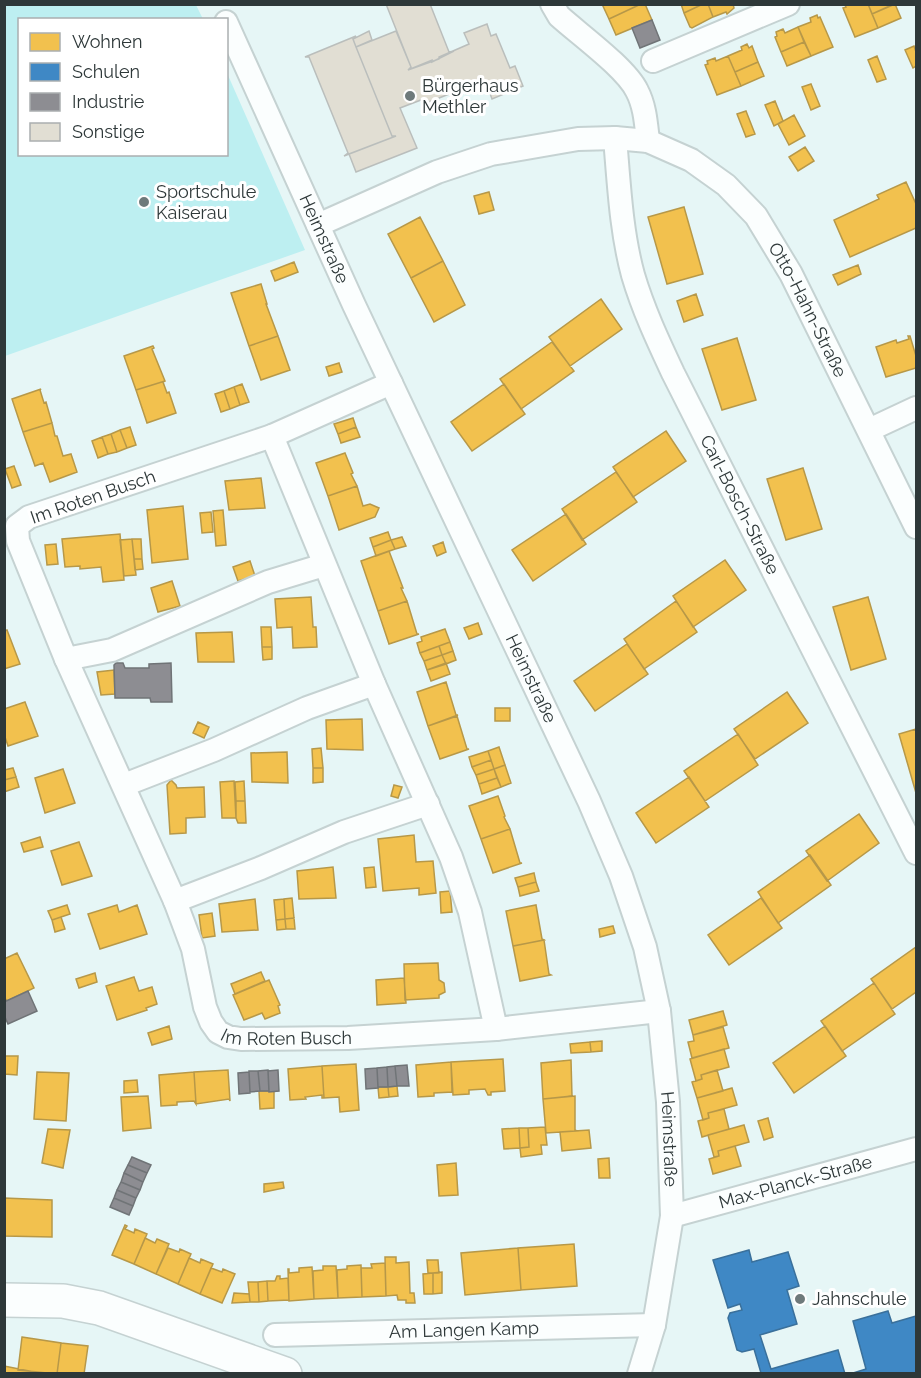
<svg xmlns="http://www.w3.org/2000/svg" width="921" height="1378" font-family="Raleway,sans-serif">
	<rect width="100%" height="100%" fill="#e6f6f6"/>
	<!-- green -->
	<path fill="#bdeff1" d="M 4,5 L 196,5 L 203,19 L 20,20 L 20,154 L 226,154 L 227,73 L 305,250 L 5,356 Z"/>
	<!-- homes -->
	<path fill="#f2c14e" stroke="#b79848" stroke-width="1.5" d="M 602,4 L 641,4 L 609,19 Z
		M 641,4 L 645,4 L 652,20 L 616,35 L 609,19 Z
		M 681,4 L 703,4 L 684,13 Z
		M 703,4 L 708,4 L 713,17 L 692,28 L 690,27 L 684,13 Z
		M 708,4 L 733,4 L 734,8 L 727,14 L 726,12 L 713,17 Z
		M 844,4 L 868,4 L 878,28 L 855,37 L 843,8 L 846,7 Z
		M 868,4 L 894,4 L 872,14 Z
		M 895,4 L 901,18 L 878,28 L 872,14 Z
		M 817,15 L 818,18 L 820,17 L 833,47 L 811,56 L 798,27 L 811,22 L 810,18 Z
		M 798,27 L 804,42 L 781,52 L 775,37 L 777,36 L 776,32 L 783,29 L 785,33 Z
		M 804,42 L 811,56 L 787,66 L 781,52 Z
		M 747,44 L 749,48 L 752,46 L 758,62 L 735,72 L 728,56 L 742,50 L 741,47 Z
		M 914,46 L 916,52 L 916,66 L 913,68 L 905,50 Z
		M 728,56 L 741,86 L 717,95 L 705,65 L 708,64 L 707,61 L 715,58 L 716,61 Z
		M 877,56 L 886,79 L 877,82 L 868,60 Z
		M 758,62 L 764,76 L 741,86 L 735,72 Z
		M 811,84 L 820,106 L 811,110 L 802,87 Z
		M 775,101 L 783,121 L 774,126 L 765,105 Z
		M 746,111 L 755,134 L 746,137 L 737,114 Z
		M 794,115 L 805,136 L 789,145 L 778,124 Z
		M 805,147 L 814,161 L 798,171 L 789,157 Z
		M 906,182 L 916,204 L 916,228 L 850,257 L 834,220 L 879,199 L 877,195 Z
		M 489,192 L 494,210 L 479,214 L 474,196 Z
		M 684,207 L 703,274 L 667,284 L 648,217 Z
		M 420,217 L 443,261 L 411,278 L 388,234 Z
		M 443,261 L 465,305 L 434,322 L 411,278 Z
		M 294,262 L 298,272 L 275,281 L 271,271 Z
		M 858,265 L 861,274 L 838,285 L 833,275 Z
		M 261,284 L 267,304 L 266,304 L 278,336 L 249,346 L 231,293 Z
		M 696,294 L 703,315 L 684,322 L 677,301 Z
		M 601,299 L 622,329 L 570,366 L 549,337 Z
		M 278,336 L 290,370 L 261,380 L 249,346 Z
		M 908,336 L 910,336 L 916,356 L 916,368 L 886,377 L 876,347 L 896,340 L 897,343 L 909,339 Z
		M 737,338 L 756,400 L 722,410 L 702,349 Z
		M 552,342 L 574,371 L 521,409 L 500,379 Z
		M 153,346 L 154,348 L 152,349 L 165,381 L 136,390 L 124,356 Z
		M 339,363 L 342,372 L 329,376 L 326,367 Z
		M 165,381 L 163,382 L 167,393 L 169,392 L 176,413 L 147,423 L 136,390 Z
		M 242,384 L 249,402 L 240,405 L 234,387 Z
		M 504,384 L 525,414 L 472,451 L 451,422 Z
		M 234,387 L 240,405 L 230,409 L 224,391 Z
		M 41,389 L 40,390 L 44,403 L 46,402 L 52,423 L 23,432 L 12,399 Z
		M 224,391 L 230,409 L 221,412 L 215,394 Z
		M 353,418 L 356,427 L 338,434 L 334,424 Z
		M 52,423 L 55,436 L 57,436 L 63,456 L 71,454 L 77,472 L 50,482 L 43,463 L 35,466 L 23,432 Z
		M 130,427 L 136,445 L 127,448 L 120,430 Z
		M 356,427 L 360,437 L 341,443 L 338,434 Z
		M 120,430 L 127,448 L 117,452 L 111,434 Z
		M 666,431 L 686,461 L 633,497 L 613,467 Z
		M 111,434 L 117,452 L 108,454 L 102,437 Z
		M 102,437 L 108,454 L 98,458 L 92,441 Z
		M 345,453 L 353,473 L 351,474 L 357,486 L 328,496 L 316,463 Z
		M 14,466 L 21,485 L 12,488 L 5,469 Z
		M 803,468 L 822,529 L 786,540 L 767,479 Z
		M 616,472 L 637,502 L 582,540 L 562,509 Z
		M 261,478 L 265,508 L 229,510 L 225,481 Z
		M 357,486 L 363,506 L 370,504 L 379,508 L 375,517 L 339,530 L 328,496 Z
		M 183,506 L 188,559 L 152,563 L 147,510 Z
		M 223,510 L 226,545 L 216,546 L 213,511 Z
		M 211,512 L 213,532 L 202,533 L 200,513 Z
		M 566,514 L 586,544 L 533,581 L 512,550 Z
		M 388,532 L 391,540 L 373,547 L 370,538 Z
		M 120,534 L 124,580 L 103,582 L 101,567 L 80,569 L 80,566 L 65,567 L 62,539 Z
		M 402,537 L 406,546 L 395,549 L 391,540 Z
		M 132,539 L 141,539 L 142,559 L 134,559 Z
		M 132,539 L 136,575 L 124,576 L 120,540 Z
		M 391,540 L 395,549 L 376,556 L 373,547 Z
		M 443,542 L 446,552 L 437,556 L 433,546 Z
		M 56,544 L 58,564 L 47,565 L 45,545 Z
		M 389,551 L 403,588 L 401,588 L 407,601 L 378,611 L 361,561 Z
		M 134,559 L 142,559 L 143,569 L 135,570 Z
		M 725,560 L 746,590 L 693,627 L 673,596 Z
		M 250,561 L 255,576 L 238,581 L 233,567 Z
		M 172,581 L 180,606 L 158,612 L 151,588 Z
		M 311,597 L 313,627 L 316,627 L 317,647 L 293,648 L 292,627 L 277,628 L 275,599 Z
		M 868,597 L 886,659 L 851,670 L 833,607 Z
		M 407,601 L 417,634 L 419,634 L 389,644 L 378,611 Z
		M 676,601 L 697,632 L 644,669 L 624,639 Z
		M 478,623 L 482,634 L 469,639 L 464,628 Z
		M 261,627 L 271,627 L 272,647 L 262,647 Z
		M 445,629 L 450,642 L 420,653 L 417,643 L 422,641 L 421,637 Z
		M 7,630 L 20,664 L 4,669 L 4,631 Z
		M 232,632 L 234,662 L 198,662 L 196,633 Z
		M 450,642 L 453,651 L 442,655 L 439,646 Z
		M 627,644 L 648,674 L 595,711 L 574,681 Z
		M 439,646 L 442,655 L 424,661 L 420,653 Z
		M 262,647 L 272,647 L 272,659 L 263,660 Z
		M 453,651 L 456,660 L 446,664 L 442,655 Z
		M 442,655 L 446,664 L 427,670 L 424,661 Z
		M 446,663 L 450,674 L 431,681 L 427,670 Z
		M 114,670 L 115,694 L 101,695 L 97,672 Z
		M 446,682 L 456,715 L 458,715 L 428,726 L 417,692 Z
		M 787,692 L 808,723 L 755,759 L 734,729 Z
		M 25,702 L 38,736 L 8,746 L 4,734 L 4,709 Z
		M 495,708 L 510,708 L 510,721 L 495,721 Z
		M 457,716 L 467,749 L 469,749 L 440,759 L 428,726 Z
		M 362,719 L 363,750 L 327,749 L 326,720 Z
		M 198,722 L 209,727 L 204,738 L 193,733 Z
		M 916,729 L 916,793 L 899,734 Z
		M 738,734 L 758,765 L 705,801 L 684,771 Z
		M 499,747 L 505,765 L 494,769 L 488,751 Z
		M 321,748 L 323,768 L 313,768 L 312,749 Z
		M 488,751 L 491,760 L 472,767 L 469,757 Z
		M 287,752 L 288,783 L 252,782 L 251,753 Z
		M 491,760 L 494,769 L 476,775 L 472,767 Z
		M 505,765 L 511,783 L 501,787 L 494,769 Z
		M 13,768 L 16,777 L 4,780 L 4,770 Z
		M 313,768 L 323,768 L 323,782 L 313,783 Z
		M 63,769 L 75,803 L 45,813 L 35,778 Z
		M 494,769 L 497,778 L 479,784 L 476,775 Z
		M 16,777 L 19,787 L 4,792 L 4,780 Z
		M 689,777 L 709,807 L 656,843 L 636,813 Z
		M 497,778 L 501,787 L 482,794 L 479,784 Z
		M 171,780 L 176,785 L 177,788 L 204,787 L 205,817 L 186,818 L 186,833 L 170,834 L 167,785 Z
		M 234,781 L 236,818 L 222,818 L 220,782 Z
		M 244,781 L 245,801 L 236,801 L 235,782 Z
		M 394,785 L 402,787 L 398,798 L 391,796 Z
		M 498,796 L 505,816 L 504,817 L 510,829 L 481,839 L 469,806 Z
		M 236,801 L 245,801 L 246,823 L 238,823 L 236,818 Z
		M 859,814 L 879,843 L 827,881 L 806,851 Z
		M 510,829 L 520,863 L 522,863 L 493,873 L 481,839 Z
		M 414,835 L 416,862 L 433,861 L 436,893 L 419,895 L 419,888 L 383,891 L 378,839 Z
		M 40,837 L 43,847 L 24,852 L 21,843 Z
		M 79,842 L 92,876 L 62,885 L 51,851 Z
		M 810,855 L 831,885 L 778,923 L 758,892 Z
		M 333,867 L 336,898 L 299,899 L 297,871 Z
		M 374,867 L 376,887 L 366,888 L 364,868 Z
		M 534,873 L 536,882 L 518,887 L 515,878 Z
		M 536,882 L 539,891 L 520,896 L 518,887 Z
		M 450,891 L 452,912 L 441,913 L 440,892 Z
		M 292,898 L 294,918 L 285,919 L 284,899 Z
		M 761,898 L 782,928 L 729,965 L 708,935 Z
		M 255,899 L 258,930 L 222,932 L 219,904 Z
		M 284,899 L 285,919 L 276,920 L 274,900 Z
		M 67,905 L 70,914 L 52,920 L 48,911 Z
		M 117,905 L 119,912 L 137,905 L 147,934 L 100,949 L 88,914 Z
		M 536,905 L 542,939 L 544,940 L 513,946 L 506,911 Z
		M 212,913 L 215,936 L 202,938 L 199,915 Z
		M 61,917 L 65,929 L 55,932 L 52,920 Z
		M 294,918 L 295,929 L 286,929 L 285,919 Z
		M 285,919 L 286,929 L 277,930 L 276,920 Z
		M 613,926 L 615,933 L 600,937 L 599,929 Z
		M 544,940 L 549,974 L 551,975 L 520,981 L 513,946 Z
		M 916,947 L 916,992 L 892,1009 L 871,979 Z
		M 17,953 L 34,988 L 7,1001 L 4,997 L 4,959 Z
		M 438,963 L 439,980 L 444,983 L 445,992 L 439,995 L 439,998 L 405,1000 L 404,964 Z
		M 261,972 L 265,981 L 235,994 L 231,984 Z
		M 95,973 L 97,982 L 79,988 L 76,979 Z
		M 134,977 L 139,991 L 152,987 L 157,1004 L 146,1008 L 147,1010 L 117,1020 L 106,986 Z
		M 404,978 L 406,1003 L 377,1005 L 376,980 Z
		M 269,980 L 280,1005 L 278,1006 L 280,1013 L 265,1019 L 262,1013 L 244,1020 L 233,995 Z
		M 874,983 L 895,1014 L 842,1051 L 821,1021 Z
		M 723,1011 L 727,1025 L 693,1035 L 689,1020 Z
		M 169,1026 L 172,1039 L 152,1045 L 148,1033 Z
		M 825,1026 L 846,1056 L 794,1093 L 773,1063 Z
		M 723,1027 L 729,1048 L 692,1058 L 688,1042 L 694,1041 L 693,1035 Z
		M 602,1041 L 602,1051 L 591,1052 L 590,1042 Z
		M 590,1042 L 591,1052 L 571,1053 L 570,1044 Z
		M 724,1049 L 729,1067 L 701,1075 L 702,1079 L 696,1081 L 690,1059 Z
		M 4,1056 L 18,1056 L 17,1075 L 4,1074 Z
		M 503,1059 L 505,1091 L 491,1092 L 491,1095 L 488,1095 L 485,1089 L 469,1090 L 469,1094 L 453,1095 L 451,1062 Z
		M 571,1060 L 572,1096 L 543,1099 L 541,1063 Z
		M 451,1062 L 452,1092 L 434,1093 L 434,1096 L 418,1097 L 416,1065 Z
		M 356,1064 L 359,1110 L 340,1112 L 339,1097 L 324,1098 L 322,1066 Z
		M 322,1066 L 324,1098 L 322,1098 L 322,1095 L 305,1097 L 306,1099 L 290,1100 L 288,1069 Z
		M 228,1070 L 230,1101 L 229,1099 L 196,1104 L 194,1072 Z
		M 717,1070 L 723,1091 L 697,1098 L 692,1082 L 702,1079 L 701,1075 Z
		M 37,1072 L 69,1073 L 66,1121 L 34,1119 Z
		M 194,1072 L 196,1104 L 194,1101 L 177,1102 L 177,1105 L 161,1106 L 159,1075 Z
		M 137,1080 L 138,1092 L 124,1093 L 124,1081 Z
		M 397,1086 L 398,1096 L 389,1097 L 388,1087 Z
		M 388,1087 L 389,1097 L 379,1098 L 378,1087 Z
		M 732,1088 L 737,1105 L 708,1113 L 709,1118 L 703,1120 L 697,1098 Z
		M 259,1091 L 274,1091 L 274,1108 L 260,1109 Z
		M 148,1096 L 151,1128 L 123,1131 L 121,1097 Z
		M 575,1096 L 575,1130 L 577,1131 L 546,1133 L 543,1099 Z
		M 724,1109 L 729,1129 L 702,1137 L 698,1121 L 709,1118 L 708,1113 Z
		M 768,1118 L 773,1137 L 764,1140 L 758,1121 Z
		M 744,1125 L 749,1142 L 718,1151 L 719,1156 L 714,1157 L 708,1135 Z
		M 545,1127 L 547,1145 L 541,1145 L 542,1154 L 521,1157 L 520,1148 L 529,1147 L 528,1128 Z
		M 519,1128 L 520,1148 L 504,1149 L 502,1129 Z
		M 519,1128 L 528,1128 L 529,1147 L 520,1148 Z
		M 48,1129 L 70,1130 L 63,1168 L 42,1163 Z
		M 589,1130 L 591,1148 L 562,1151 L 560,1132 Z
		M 735,1146 L 741,1166 L 713,1174 L 709,1159 L 719,1156 L 718,1151 Z
		M 609,1158 L 610,1178 L 599,1178 L 598,1159 Z
		M 456,1163 L 458,1195 L 439,1196 L 437,1165 Z
		M 283,1182 L 284,1188 L 264,1192 L 264,1184 Z
		M 4,1198 L 52,1200 L 52,1237 L 4,1236 Z
		M 125,1225 L 127,1226 L 125,1229 L 134,1233 L 135,1229 L 147,1234 L 134,1264 L 112,1255 Z
		M 145,1238 L 155,1243 L 157,1239 L 169,1244 L 156,1274 L 134,1264 Z
		M 574,1244 L 577,1286 L 521,1290 L 518,1248 Z
		M 168,1248 L 179,1252 L 180,1249 L 191,1254 L 178,1284 L 156,1274 Z
		M 518,1248 L 521,1290 L 465,1295 L 461,1253 Z
		M 385,1257 L 396,1257 L 396,1263 L 409,1262 L 410,1293 L 414,1293 L 415,1303 L 406,1303 L 406,1300 L 398,1300 L 397,1295 L 386,1296 Z
		M 189,1258 L 200,1263 L 201,1259 L 213,1264 L 200,1294 L 178,1284 Z
		M 427,1260 L 438,1260 L 439,1273 L 428,1273 Z
		M 385,1263 L 386,1296 L 362,1297 L 361,1268 L 372,1268 L 371,1264 Z
		M 361,1265 L 362,1297 L 338,1298 L 337,1270 L 347,1269 L 347,1266 Z
		M 323,1266 L 336,1266 L 338,1298 L 314,1299 L 313,1271 L 323,1270 Z
		M 312,1267 L 314,1299 L 289,1301 L 288,1269 L 289,1269 L 289,1273 L 299,1272 L 299,1268 Z
		M 211,1268 L 222,1272 L 223,1269 L 235,1274 L 222,1303 L 200,1294 Z
		M 442,1272 L 442,1293 L 433,1294 L 433,1273 Z
		M 433,1273 L 433,1294 L 424,1294 L 423,1274 Z
		M 277,1276 L 280,1276 L 280,1279 L 288,1278 L 289,1300 L 268,1301 L 267,1281 L 275,1281 Z
		M 267,1281 L 268,1301 L 259,1302 L 258,1282 Z
		M 248,1282 L 258,1282 L 259,1302 L 250,1302 Z
		M 234,1293 L 249,1294 L 250,1302 L 232,1303 Z
		M 22,1337 L 61,1343 L 57,1374 L 18,1370 Z
		M 61,1343 L 88,1346 L 84,1374 L 57,1374 Z
		M 4,1366 L 35,1372 L 35,1374 L 4,1374 Z"/>
	<!-- schools -->
	<path fill="#3f88c5" stroke="#3a709b" stroke-width="1.5" d="M 749,1250 L 752,1262 L 788,1252 L 799,1286 L 787,1290 L 797,1324 L 760,1335 L 771,1369 L 838,1350 L 845,1374 L 759,1374 L 761,1373 L 754,1349 L 742,1352 L 737,1350 L 728,1318 L 730,1313 L 742,1310 L 740,1304 L 728,1308 L 713,1260 Z
		M 888,1311 L 892,1323 L 916,1316 L 916,1374 L 850,1374 L 866,1369 L 853,1321 Z"/>
	<!-- industry -->
	<path fill="#8d8d92" stroke="#707477" stroke-width="1.5" d="M 652,20 L 660,40 L 640,48 L 632,28 Z
		M 116,663 L 123,663 L 125,668 L 149,668 L 149,664 L 171,663 L 172,702 L 151,702 L 150,698 L 115,698 L 114,665 Z
		M 28,991 L 37,1011 L 8,1024 L 4,1015 L 4,1002 Z
		M 407,1065 L 409,1086 L 397,1086 L 395,1066 Z
		M 395,1066 L 397,1086 L 388,1087 L 387,1067 Z
		M 387,1067 L 388,1087 L 378,1087 L 377,1068 Z
		M 377,1068 L 378,1088 L 366,1089 L 365,1069 Z
		M 268,1070 L 269,1091 L 260,1091 L 258,1071 Z
		M 278,1070 L 279,1091 L 269,1092 L 268,1071 Z
		M 258,1071 L 260,1091 L 250,1092 L 249,1071 Z
		M 249,1072 L 250,1093 L 239,1094 L 238,1073 Z
		M 132,1157 L 151,1165 L 147,1173 L 128,1165 Z
		M 128,1165 L 147,1173 L 143,1182 L 124,1173 Z
		M 124,1173 L 143,1182 L 140,1190 L 121,1182 Z
		M 121,1182 L 140,1190 L 136,1198 L 117,1190 Z
		M 117,1190 L 136,1198 L 133,1206 L 114,1198 Z
		M 114,1198 L 133,1206 L 129,1215 L 110,1207 Z"/>
	<!-- building -->
	<path fill="#e1ded3" stroke="#babebc" stroke-width="1.5" d="M 386,4 L 430,4 L 449,52 L 454,51 L 432,62 L 432,60 L 408,70 L 411,67 Z
		M 487,24 L 491,36 L 496,34 L 510,68 L 515,66 L 523,86 L 492,99 L 487,85 L 466,94 L 464,88 L 424,104 L 421,100 L 400,108 L 417,148 L 356,172 L 349,154 L 396,136 L 392,136 L 356,47 L 396,31 L 411,67 L 408,70 L 439,59 L 439,57 L 469,44 L 464,33 Z
		M 369,31 L 372,40 L 356,47 L 353,39 Z
		M 356,36 L 353,39 L 356,47 L 392,136 L 396,136 L 344,156 L 348,153 L 309,57 L 305,57 Z"/>
	<g fill="none" stroke-linecap="round" stroke-linejoin="round">
		<!-- street casing -->
		<g stroke="#c5d2d2" stroke-width="26">
			<g id="street">
				<path d="M 552,4 L 559,16 C 580,35 626,68 637,91 C 645,106 646,124 648,141"/>
				<path id="s1" d="M 226,22 L 354,305 L 589,801 L 621,876 L 645,947 L 659,1011 L 668,1102 L 672,1216 L 654,1325 L 639,1374"/>
				<path d="M 653,61 L 788,4"/>
				<path id="s2" d="M 615,138 C 619,184 621,231 633,275 C 643,309 658,341 673,373 L 916,853"/>
				<path id="s3" d="M 318,225 L 437,172 L 491,154 L 578,139 L 615,138 L 648,141 L 691,160 L 726,185 L 756,216 L 791,274 L 916,527"/>
				<path id="s4" d="M 391,383 L 272,436 L 29,517 L 17,526 L 18,541 L 66,659 L 175,901 L 193,949 L 205,1007 L 211,1022 L 218,1032 L 228,1037 L 241,1039 L 348,1038 L 496,1029 L 659,1011"/>
				<path d="M 869,430 L 916,408"/>
				<path d="M 272,436 L 374,684 L 451,857 L 470,912 L 496,1029"/>
				<path d="M 66,659 L 112,650 L 268,582 L 324,565"/>
				<path d="M 124,785 L 214,750 L 307,708 L 374,684"/>
				<path d="M 175,901 L 261,868 L 344,832 L 428,804"/>
				<path id="s5" d="M 672,1216 L 916,1149"/>
				<path id="s6" d="M 275,1335 L 654,1325"/>
			</g>
		</g>
		<!-- secondary casing -->
		<g stroke="#c5d2d2" stroke-width="36">
			<path id="secondary" d="M 4,1300 L 63,1301 L 99,1308 L 285,1374"/>
		</g>
		<!-- street -->
		<use href="#street" stroke="#fbfefe" stroke-width="22"/>
		<!-- secondary -->
		<use href="#secondary" stroke="#fbfefe" stroke-width="33"/>
	</g>
	<!-- markers -->
	<g fill="#6e7a7b" stroke="#fff" stroke-width="2">
		<circle cx="410" cy="96" r="6"/>
		<circle cx="144" cy="202" r="6"/>
		<circle cx="800" cy="1299" r="6"/>
	</g>
	<g text-anchor="middle" stroke-width="6" stroke-linejoin="round" paint-order="stroke">
		<!-- poi labels -->
		<g font-size="18" fill="#2e3839" stroke="#fff" text-anchor="start">
			<text x="422" y="92">Bürgerhaus<tspan x="422" dy="21">Methler</tspan></text>
			<text x="156" y="198">Sportschule<tspan x="156" dy="21">Kaiserau</tspan></text>
			<text x="812" y="1305">Jahnschule</text>
		</g>
		<!-- street labels -->
		<g font-size="18" fill="#2e3839" stroke="#fff">
			<text dy="6" stroke="none"><textPath href="#s1" startOffset="238">Heimstraße</textPath></text>
			<text dy="6" stroke="none"><textPath href="#s3" startOffset="586">Otto-Hahn-Straße</textPath></text>
			<text transform="translate(93 497) rotate(-19)" y="6">Im Roten Busch</text>
			<text dy="6" stroke="none"><textPath href="#s2" startOffset="392">Carl-Bosch-Straße</textPath></text>
			<text dy="6" stroke="none"><textPath href="#s1" startOffset="724">Heimstraße</textPath></text>
			<text dy="6" stroke="none"><textPath href="#s4" startOffset="1018">Im Roten Busch</textPath></text>
			<text dy="6" stroke="none"><textPath href="#s1" startOffset="1210">Heimstraße</textPath></text>
			<text dy="6" stroke="none"><textPath href="#s5" startOffset="128">Max-Planck-Straße</textPath></text>
			<text dy="6" stroke="none"><textPath href="#s6" startOffset="189">Am Langen Kamp</textPath></text>
		</g>
	</g>
	<!-- border -->
	<rect width="921" height="1378" fill="none" stroke="#2e3839" stroke-width="12"/>
	<!-- legend -->
	<rect x="18" y="18" width="210" height="138" fill="#ffffff" stroke="#abafb0" stroke-width="1.5"/>
	<rect x="30" y="33" width="30" height="18" fill="#f2c14e" stroke="#abafb0" stroke-width="1.5"/>
	<text x="72" y="48" font-size="18" fill="#2e3839">Wohnen</text>
	<rect x="30" y="63" width="30" height="18" fill="#3f88c5" stroke="#abafb0" stroke-width="1.5"/>
	<text x="72" y="78" font-size="18" fill="#2e3839">Schulen</text>
	<rect x="30" y="93" width="30" height="18" fill="#8d8d92" stroke="#abafb0" stroke-width="1.5"/>
	<text x="72" y="108" font-size="18" fill="#2e3839">Industrie</text>
	<rect x="30" y="123" width="30" height="18" fill="#e1ded3" stroke="#abafb0" stroke-width="1.5"/>
	<text x="72" y="138" font-size="18" fill="#2e3839">Sonstige</text>
</svg>
